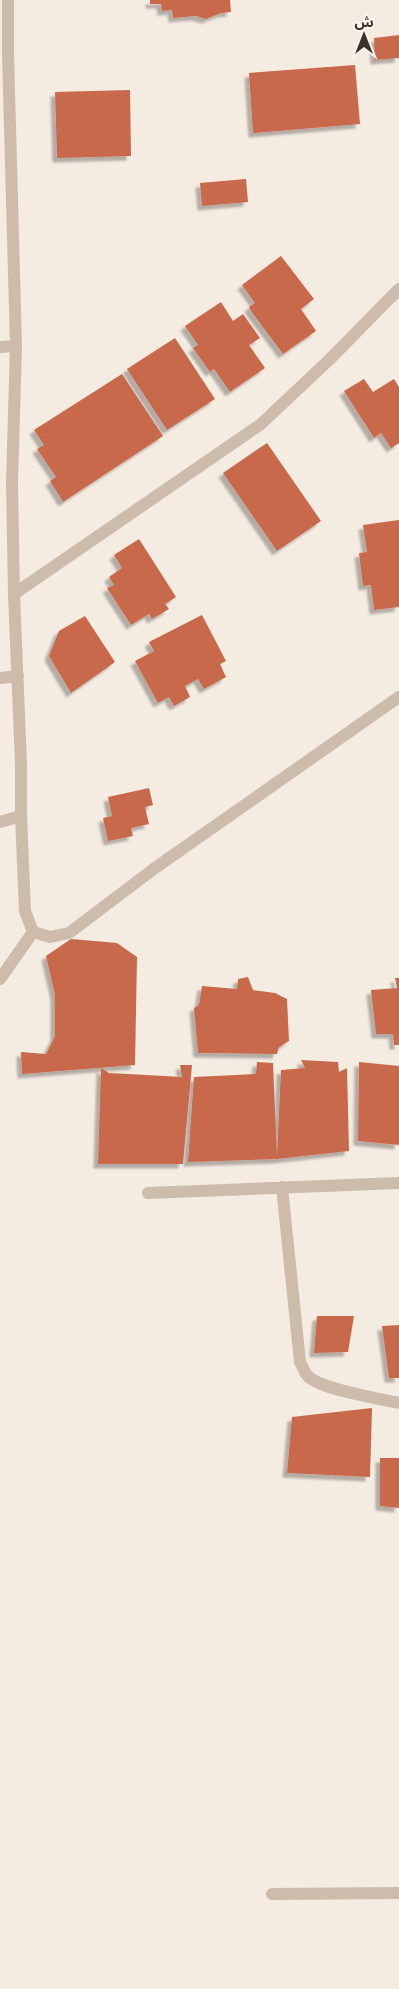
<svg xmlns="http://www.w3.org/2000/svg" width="399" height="1989" font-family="'Noto Sans','Noto Sans Arabic',sans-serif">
	<defs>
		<filter id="shadow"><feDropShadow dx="-4.5" dy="4.5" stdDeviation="1" flood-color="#0004"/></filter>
	</defs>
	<rect width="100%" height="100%" fill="#f4ebe1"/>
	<!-- building -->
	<path fill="#c8694b" filter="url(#shadow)" d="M 150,0 L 230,0 L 231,12 L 221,13 L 206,19 L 196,16 L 173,18 L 172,10 L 162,11 L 161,4 L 150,4 Z
		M 399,35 L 399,58 L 375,60 L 374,38 Z
		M 355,65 L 360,124 L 253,133 L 249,73 Z
		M 130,90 L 131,156 L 57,158 L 55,92 Z
		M 246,179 L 248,202 L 202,206 L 200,183 Z
		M 281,256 L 314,299 L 301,309 L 316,331 L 283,354 L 251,311 L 249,307 L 255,303 L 242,285 Z
		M 221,302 L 233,321 L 243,314 L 260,338 L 249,345 L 265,368 L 230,392 L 214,369 L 210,372 L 193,348 L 198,345 L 185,326 Z
		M 175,338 L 215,399 L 167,430 L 127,369 Z
		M 122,374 L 163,436 L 63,502 L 50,481 L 56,477 L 37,449 L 44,445 L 34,430 Z
		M 364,379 L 373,392 L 394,379 L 399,387 L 399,443 L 391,448 L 381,433 L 374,438 L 344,391 Z
		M 267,443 L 321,521 L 277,551 L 223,473 Z
		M 399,520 L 399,607 L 374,610 L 371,585 L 363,586 L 359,553 L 367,552 L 363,525 Z
		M 139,539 L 176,597 L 165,604 L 169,609 L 152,619 L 149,614 L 131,625 L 107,588 L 114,585 L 109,577 L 122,568 L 114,555 Z
		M 202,615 L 226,661 L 220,664 L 226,677 L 204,689 L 198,679 L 185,686 L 190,697 L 174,706 L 169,697 L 158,703 L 135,661 L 154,651 L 149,642 Z
		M 85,616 L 115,662 L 71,693 L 49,656 L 59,631 Z
		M 149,788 L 153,805 L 145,807 L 149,824 L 131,828 L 133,836 L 108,841 L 103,818 L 112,816 L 108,797 Z
		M 71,939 L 117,943 L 137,957 L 135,1065 L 22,1074 L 21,1052 L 46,1054 L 55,1036 L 55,995 L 46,956 Z
		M 248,977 L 253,990 L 275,993 L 287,999 L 289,1041 L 279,1047 L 277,1054 L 198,1053 L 194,1008 L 199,1005 L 202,986 L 237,989 L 238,979 Z
		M 395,978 L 399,978 L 399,1045 L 394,1045 L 393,1034 L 376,1034 L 371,990 L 397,988 Z
		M 301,1060 L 338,1062 L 339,1072 L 347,1068 L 349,1151 L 277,1159 L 188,1162 L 194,1077 L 256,1074 L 257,1062 L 273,1063 L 277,1156 L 281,1070 L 305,1068 Z
		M 359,1062 L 399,1066 L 399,1145 L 358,1141 Z
		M 180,1065 L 192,1065 L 183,1164 L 98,1164 L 101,1068 L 109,1073 L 182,1077 Z
		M 317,1316 L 354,1316 L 348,1352 L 314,1353 Z
		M 399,1325 L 399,1378 L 389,1378 L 382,1326 Z
		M 372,1408 L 370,1477 L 287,1473 L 292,1417 Z
		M 380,1458 L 399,1458 L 399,1508 L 380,1506 Z"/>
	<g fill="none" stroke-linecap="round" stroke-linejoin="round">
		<!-- minor -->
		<path stroke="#cdbbac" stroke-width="12" d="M 8,0 L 8,54 L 16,346 L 12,482 L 14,594 L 21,764 L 21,816 L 25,911 L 33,932
			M 0,347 L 16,346
			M 14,594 L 261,424 L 329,360 L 399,289
			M 0,678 L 18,676
			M 0,822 L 21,816
			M 33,932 L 50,937 L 69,933 L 155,868 L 399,697
			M 0,979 L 33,932
			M 282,1187 L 300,1362 C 303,1366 304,1373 308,1376 C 319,1389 380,1399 399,1403
			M 148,1193 L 399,1183
			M 272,1894 L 399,1893"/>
	</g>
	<!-- north arrow -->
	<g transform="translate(364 35)" stroke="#fbf5ee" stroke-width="4" paint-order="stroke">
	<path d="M0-4L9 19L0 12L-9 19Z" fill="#3b302b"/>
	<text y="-8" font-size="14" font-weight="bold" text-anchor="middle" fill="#3b302b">ش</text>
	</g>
</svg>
